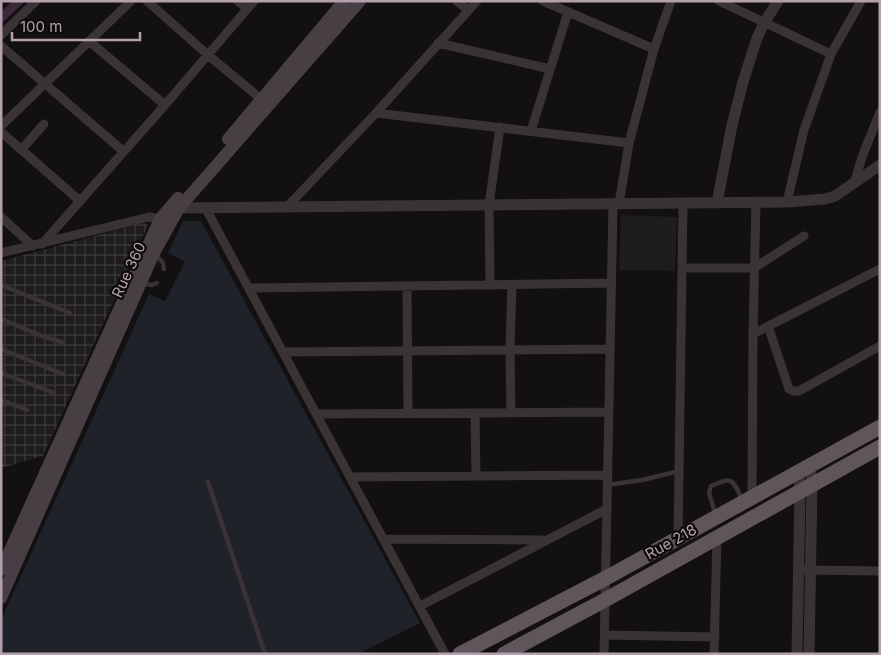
<svg xmlns="http://www.w3.org/2000/svg" width="881" height="655" font-family="Inter,sans-serif">
	<defs>
		<pattern id="industrial-grid" width="8" height="8" patternUnits="userSpaceOnUse" patternTransform="scale(1.25)"><rect width="8" height="8" fill="#1f1c1d"/><path d="M0 4h8M4 0v8" fill="none" stroke="#3d3a3b"/></pattern>
	</defs>
	<rect width="100%" height="100%" fill="#121011"/>
	<!-- built -->
	<path fill="#1f1c1d" d="M 621,215 L 677,217 L 675,271 L 619,270 Z"/>
	<!-- industrial -->
	<path fill="url(#industrial-grid)" d="M 143,223 L 148,225 L 43,456 L 1,468 L 1,261 Z"/>
	<!-- pitch -->
	<path fill="#20222a" d="M 183,221 L 201,221 L 420,623 L 358,654 L 1,654 L 1,620 L 149,294 L 165,301 L 185,262 L 168,253 Z"/>
	<g fill="none" stroke-linecap="round" stroke-linejoin="round">
		<!-- canal -->
		<path stroke="#3b2939" stroke-width="9" d="M 1,18 L 19,1"/>
		<!-- service -->
		<path stroke="#3a3336" stroke-width="4.5" d="M 155,254 L 163,263 L 164,269
			M 142,283 L 152,285 L 157,283
			M 1,285 L 70,313
			M 1,319 L 42,336 L 64,343
			M 1,349 L 63,374
			M 1,373 L 54,393
			M 1,400 L 27,410
			M 208,482 L 265,654
			M 607,485 L 642,480 L 679,471
			M 716,516 L 709,493 L 711,486 C 733,476 732,479 742,499"/>
		<!-- minor -->
		<path stroke="#3a3336" stroke-width="9" d="M 147,1 L 208,55 L 261,99
			M 238,1 L 247,9
			M 457,1 L 468,10
			M 543,1 L 654,49
			M 719,1 L 831,54
			M 1,35 L 36,1
			M 89,41 L 165,105
			M 438,43 L 550,69
			M 1,46 L 123,151
			M 376,113 L 629,143
			M 1,126 L 131,1
			M 531,131 L 568,12
			M 1,132 L 80,201
			M 21,150 L 44,124
			M 854,184 L 862,157 L 880,112
			M 787,202 L 804,130 L 831,54 L 861,1
			M 619,204 L 629,143 L 654,49 L 671,1
			M 205,207 L 445,654
			M 287,207 L 376,113 L 477,1
			M 1,217 L 33,246
			M 42,244 L 165,105 L 254,1
			M 1,253 L 149,217 L 160,219
			M 682,268 L 754,268 L 804,236
			M 490,285 L 489,205 L 500,127
			M 407,286 L 408,413
			M 249,288 L 611,283
			M 768,326 L 789,389 L 794,391 L 799,391 L 880,346
			M 753,334 L 880,269
			M 283,352 L 610,349
			M 511,412 L 510,350 L 512,284
			M 475,413 L 476,476
			M 317,414 L 609,412
			M 350,477 L 608,475
			M 752,497 L 753,334 L 756,202
			M 383,539 L 543,540
			M 678,539 L 683,203
			M 804,570 L 880,571
			M 420,606 L 607,509
			M 605,635 L 715,637
			M 604,654 L 613,204
			M 714,654 L 717,537"/>
		<!-- tertiary -->
		<path stroke="#3a3336" stroke-width="11" d="M 717,203 L 732,125 L 743,82 L 757,38 L 764,23 L 778,1
			M 175,205 L 179,208 L 787,202 L 825,199 L 835,196 L 880,165
			M 797,654 L 800,491 L 799,471
			M 809,654 L 812,484 L 810,465"/>
		<!-- secondary -->
		<path stroke="#473f44" stroke-width="12" d="M 228,139 L 344,1
			M 1,570 L 160,219 L 178,198
			M 1,598 L 154,253 L 179,208 L 360,1"/>
		<!-- trunk -->
		<path stroke="#5f555b" stroke-width="15" d="M 460,654 L 606,578 L 880,427
			M 504,654 L 605,600 L 880,447"/>
	</g>
	<g text-anchor="middle" stroke-width="4.5" stroke-linejoin="round" paint-order="stroke">
		<!-- street labels -->
		<g font-size="15" fill="#b4a0ac" stroke="#0d0b0c">
			<text transform="translate(129 270) rotate(-65)" y="5">Rue 360</text>
			<text transform="translate(671 542) rotate(-29)" y="5">Rue 218</text>
		</g>
	</g>
	<!-- border -->
	<rect width="881" height="655" fill="none" stroke="#b4a0ac" stroke-width="5"/>
	<!-- scale -->
	<path d="M12 32v8h128v-8" fill="none" stroke="#b4a0ac" stroke-width="2.5"/>
	<text x="20" y="32" font-size="15" fill="#b4a0ac" stroke="#0d0b0c" stroke-width="4" paint-order="stroke">100 m</text>
</svg>
